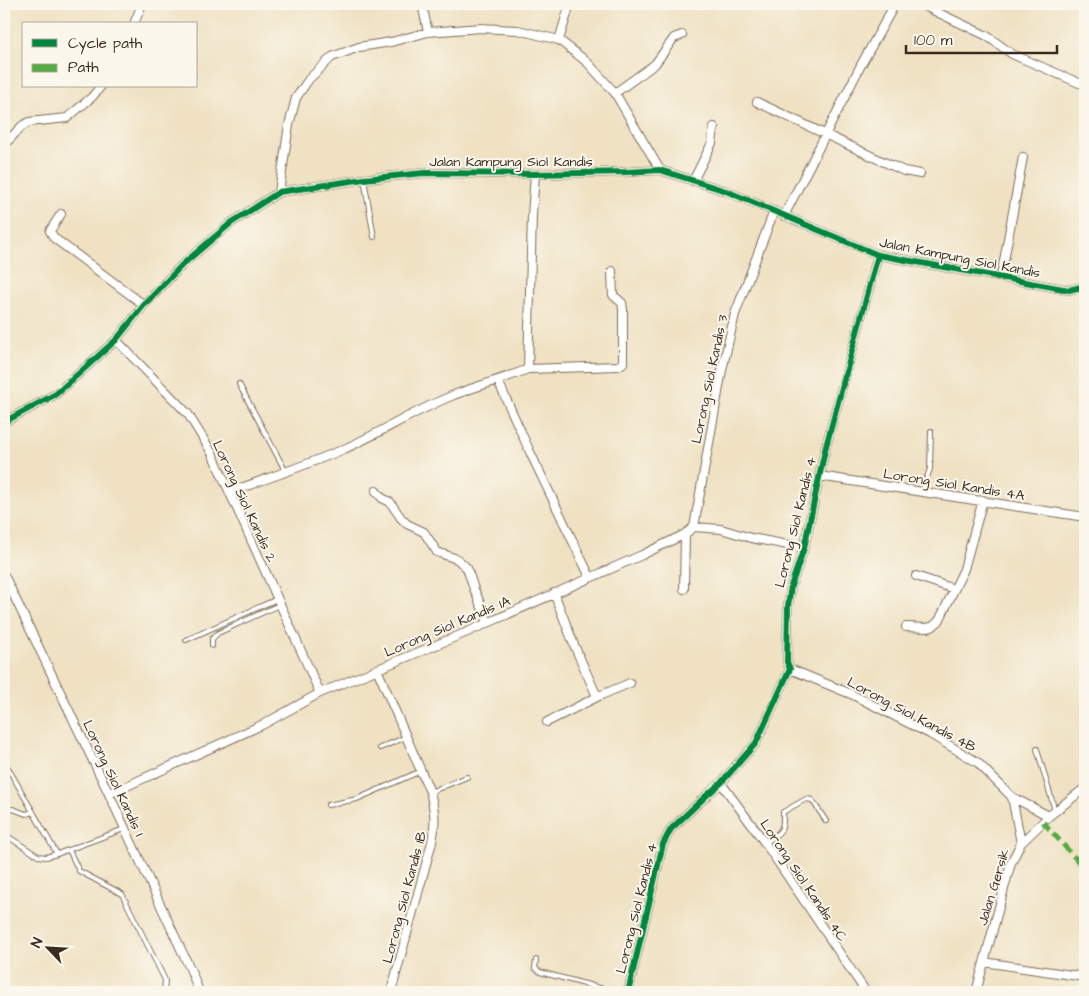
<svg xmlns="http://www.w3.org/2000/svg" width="1089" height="996" font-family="'Architects Daughter',sans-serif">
	<rect width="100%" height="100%" fill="#fbf7ec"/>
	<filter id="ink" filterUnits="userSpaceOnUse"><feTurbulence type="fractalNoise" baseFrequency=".02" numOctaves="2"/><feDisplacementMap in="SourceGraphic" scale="10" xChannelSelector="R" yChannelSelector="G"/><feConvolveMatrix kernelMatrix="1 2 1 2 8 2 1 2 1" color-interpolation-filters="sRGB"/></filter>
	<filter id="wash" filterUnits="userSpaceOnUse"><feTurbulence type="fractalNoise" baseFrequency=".0096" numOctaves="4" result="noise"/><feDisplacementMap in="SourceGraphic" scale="20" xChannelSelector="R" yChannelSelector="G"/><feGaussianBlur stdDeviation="1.12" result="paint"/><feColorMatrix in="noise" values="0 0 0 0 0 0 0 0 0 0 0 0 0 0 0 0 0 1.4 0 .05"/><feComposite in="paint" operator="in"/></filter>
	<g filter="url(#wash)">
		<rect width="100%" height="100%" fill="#efe1c2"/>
	</g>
	<g filter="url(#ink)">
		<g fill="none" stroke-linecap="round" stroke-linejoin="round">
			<!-- lane casing -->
			<g stroke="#7a6a57" stroke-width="6">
				<path id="lane" d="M 364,179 L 374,237
					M 239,384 L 286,472
					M 922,491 L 930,469 L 931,431
					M 186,640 L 277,599
					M 212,646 L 212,639 L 218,633 L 279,605
					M 380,748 L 406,737
					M 1037,749 L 1055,811
					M 4,761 L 57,854 L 124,829
					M 430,792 L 467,777
					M 328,805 L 357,799 L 421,771
					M 4,812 L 13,809 L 26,814 L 33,812
					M 4,834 L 38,856 L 46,857 L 57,854
					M 765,843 C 780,832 784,833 783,812 L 806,799 L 812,800 L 826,821
					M 69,850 L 79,871 L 122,894 L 165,980 L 164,992
					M 536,960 L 535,968 L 540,972 L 615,992"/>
			</g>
			<!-- street casing -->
			<g stroke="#7a6a57" stroke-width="10">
				<path id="street" d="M 422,4 L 428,32
					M 920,4 L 987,36 L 1012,54 L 1079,83
					M 134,24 L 142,4
					M 559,40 L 570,4
					M 615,93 L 655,64 L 674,38 L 682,35
					M 757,102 L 882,161 L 904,171 L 920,174
					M 4,145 L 22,126 L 29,122 L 67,118 L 92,97 L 101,86
					M 693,181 L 712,143 L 714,127
					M 279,192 L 289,125 L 296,98 L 309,79 L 332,57 L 359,47 L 391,42 L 428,32 L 481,28 L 518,30 L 559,40 L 587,62 L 615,93 L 660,170
					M 61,214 L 50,231 L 54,238 L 144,305
					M 784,216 L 861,65 L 895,4
					M 1001,277 L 1023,157
					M 116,340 L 188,414 L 212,453 L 320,693
					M 528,369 L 618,366 L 623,363 L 623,310 L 622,303 L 613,295 L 612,271
					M 498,381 L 530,452 L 590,577
					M 4,422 L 56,394 L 116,340 L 144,305 L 182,265 L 231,223 L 279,192 L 364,179 L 424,173 L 535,174 L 627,172 L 660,170 L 726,191 L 878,255 L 1069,290 L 1085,286
					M 819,476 L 1085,517
					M 376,491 L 382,498 L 390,502 L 401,518 L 407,524 L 424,532 L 437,552 L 457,559 L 467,568 L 474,589 L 488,622
					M 230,492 C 268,478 307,465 344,449 C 380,433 413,412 449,397 C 475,386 502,380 528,369 L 532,215 L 535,174
					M 694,527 L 722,370 L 735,314 L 774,211
					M 4,575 L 109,794 L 192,973 L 199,992
					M 916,576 L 954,589
					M 684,589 L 685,534
					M 554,593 L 574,645 L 595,692 L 599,696 L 630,683
					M 906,627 L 927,628 L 932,627 L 939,621 L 964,569 L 983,500
					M 377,669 L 430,792 C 435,811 436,823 432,842 L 391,992
					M 790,669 L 851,694 L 930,734 L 977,762 L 1012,797 L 1049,816
					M 547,722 L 599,696
					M 721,783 L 765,843 L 866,992
					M 109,794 L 264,724 L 320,693 L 465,633 L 642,555 L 685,534 L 694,527 L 721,529 L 751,538 L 804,548
					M 1012,797 L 1021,843
					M 984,962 L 1085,977
					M 628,992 L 663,844 L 671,829 L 706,796 L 721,783 L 756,743 L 790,669 L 787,662 L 788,606 L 791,586 L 804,548 L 825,450 L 878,255
					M 976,992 L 1011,863 L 1021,843 L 1049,816 L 1085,788"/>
			</g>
			<!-- lane -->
			<use href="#lane" stroke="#fff" stroke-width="4"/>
			<!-- street -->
			<use href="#street" stroke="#fff" stroke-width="8"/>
			<!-- quiet -->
			<path stroke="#55ab43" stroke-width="5" stroke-dasharray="10 5" stroke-linecap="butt" d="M 1043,822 L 1085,869"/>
			<!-- cycleway casing -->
			<g stroke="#fbf7ec" stroke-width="9">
				<path id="cycleway" d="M 4,422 L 56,394 L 116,340 L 144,305 L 182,265 L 231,223 L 279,192 L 364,179 L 424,173 L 535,174 L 627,172 L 660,170 L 726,191 L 878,255 L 1069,290 L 1085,286
					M 628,992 L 663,844 L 671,829 L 706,796 L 721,783 L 756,743 L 790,669 L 787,662 L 788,606 L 791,586 L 804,548 L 825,450 L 878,255"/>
			</g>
			<!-- cycleway -->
			<use href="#cycleway" stroke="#00873e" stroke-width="6"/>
		</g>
	</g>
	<g text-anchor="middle" stroke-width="4" stroke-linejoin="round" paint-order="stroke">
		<!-- street labels -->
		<g font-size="14" fill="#3b2a1e" stroke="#fbf7ec">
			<text x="511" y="166">Jalan Kampung Siol Kandis</text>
			<text transform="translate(960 257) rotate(11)" y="5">Jalan Kampung Siol Kandis</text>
			<text transform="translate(709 379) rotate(-78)" y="5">Lorong Siol Kandis 3</text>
			<text transform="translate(954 484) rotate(9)" y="5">Lorong Siol Kandis 4A</text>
			<text transform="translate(245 501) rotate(65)" y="5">Lorong Siol Kandis 2</text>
			<text transform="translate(795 522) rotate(-76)" y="5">Lorong Siol Kandis 4</text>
			<text transform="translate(447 626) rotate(-23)" y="5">Lorong Siol Kandis 1A</text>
			<text transform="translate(912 714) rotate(28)" y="5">Lorong Siol Kandis 4B</text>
			<text transform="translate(114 778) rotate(65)" y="5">Lorong Siol Kandis 1</text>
			<text transform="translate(804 880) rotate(56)" y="5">Lorong Siol Kandis 4C</text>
			<text transform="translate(993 887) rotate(-73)" y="5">Jalan Gersik</text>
			<text transform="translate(404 897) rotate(-75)" y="5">Lorong Siol Kandis 1B</text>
			<text transform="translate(636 908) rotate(-76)" y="5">Lorong Siol Kandis 4</text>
		</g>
	</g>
	<!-- margin -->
	<rect width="1089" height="996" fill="none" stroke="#fbf7ec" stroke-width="20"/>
	<!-- legend -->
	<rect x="22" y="22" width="175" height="65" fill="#fbf7ec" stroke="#aea59a"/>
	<rect x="32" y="39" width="25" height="8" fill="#00873e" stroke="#aea59a"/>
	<text x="68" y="48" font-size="15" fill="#3b2a1e">Cycle path</text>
	<rect x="32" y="64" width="25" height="8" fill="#55ab43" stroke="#aea59a"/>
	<text x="68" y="72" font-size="15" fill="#3b2a1e">Path</text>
	<!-- north arrow -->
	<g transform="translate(48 948) rotate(295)" stroke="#fbf7ec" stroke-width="4" paint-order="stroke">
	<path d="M0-4L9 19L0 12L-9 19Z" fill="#3b2a1e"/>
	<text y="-8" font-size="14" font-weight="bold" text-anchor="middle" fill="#3b2a1e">N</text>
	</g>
	<!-- scale -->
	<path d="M906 45v8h151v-8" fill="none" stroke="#3b2a1e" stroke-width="2.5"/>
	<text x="914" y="45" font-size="15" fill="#3b2a1e" stroke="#fbf7ec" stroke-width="4" paint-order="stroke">100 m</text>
</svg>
